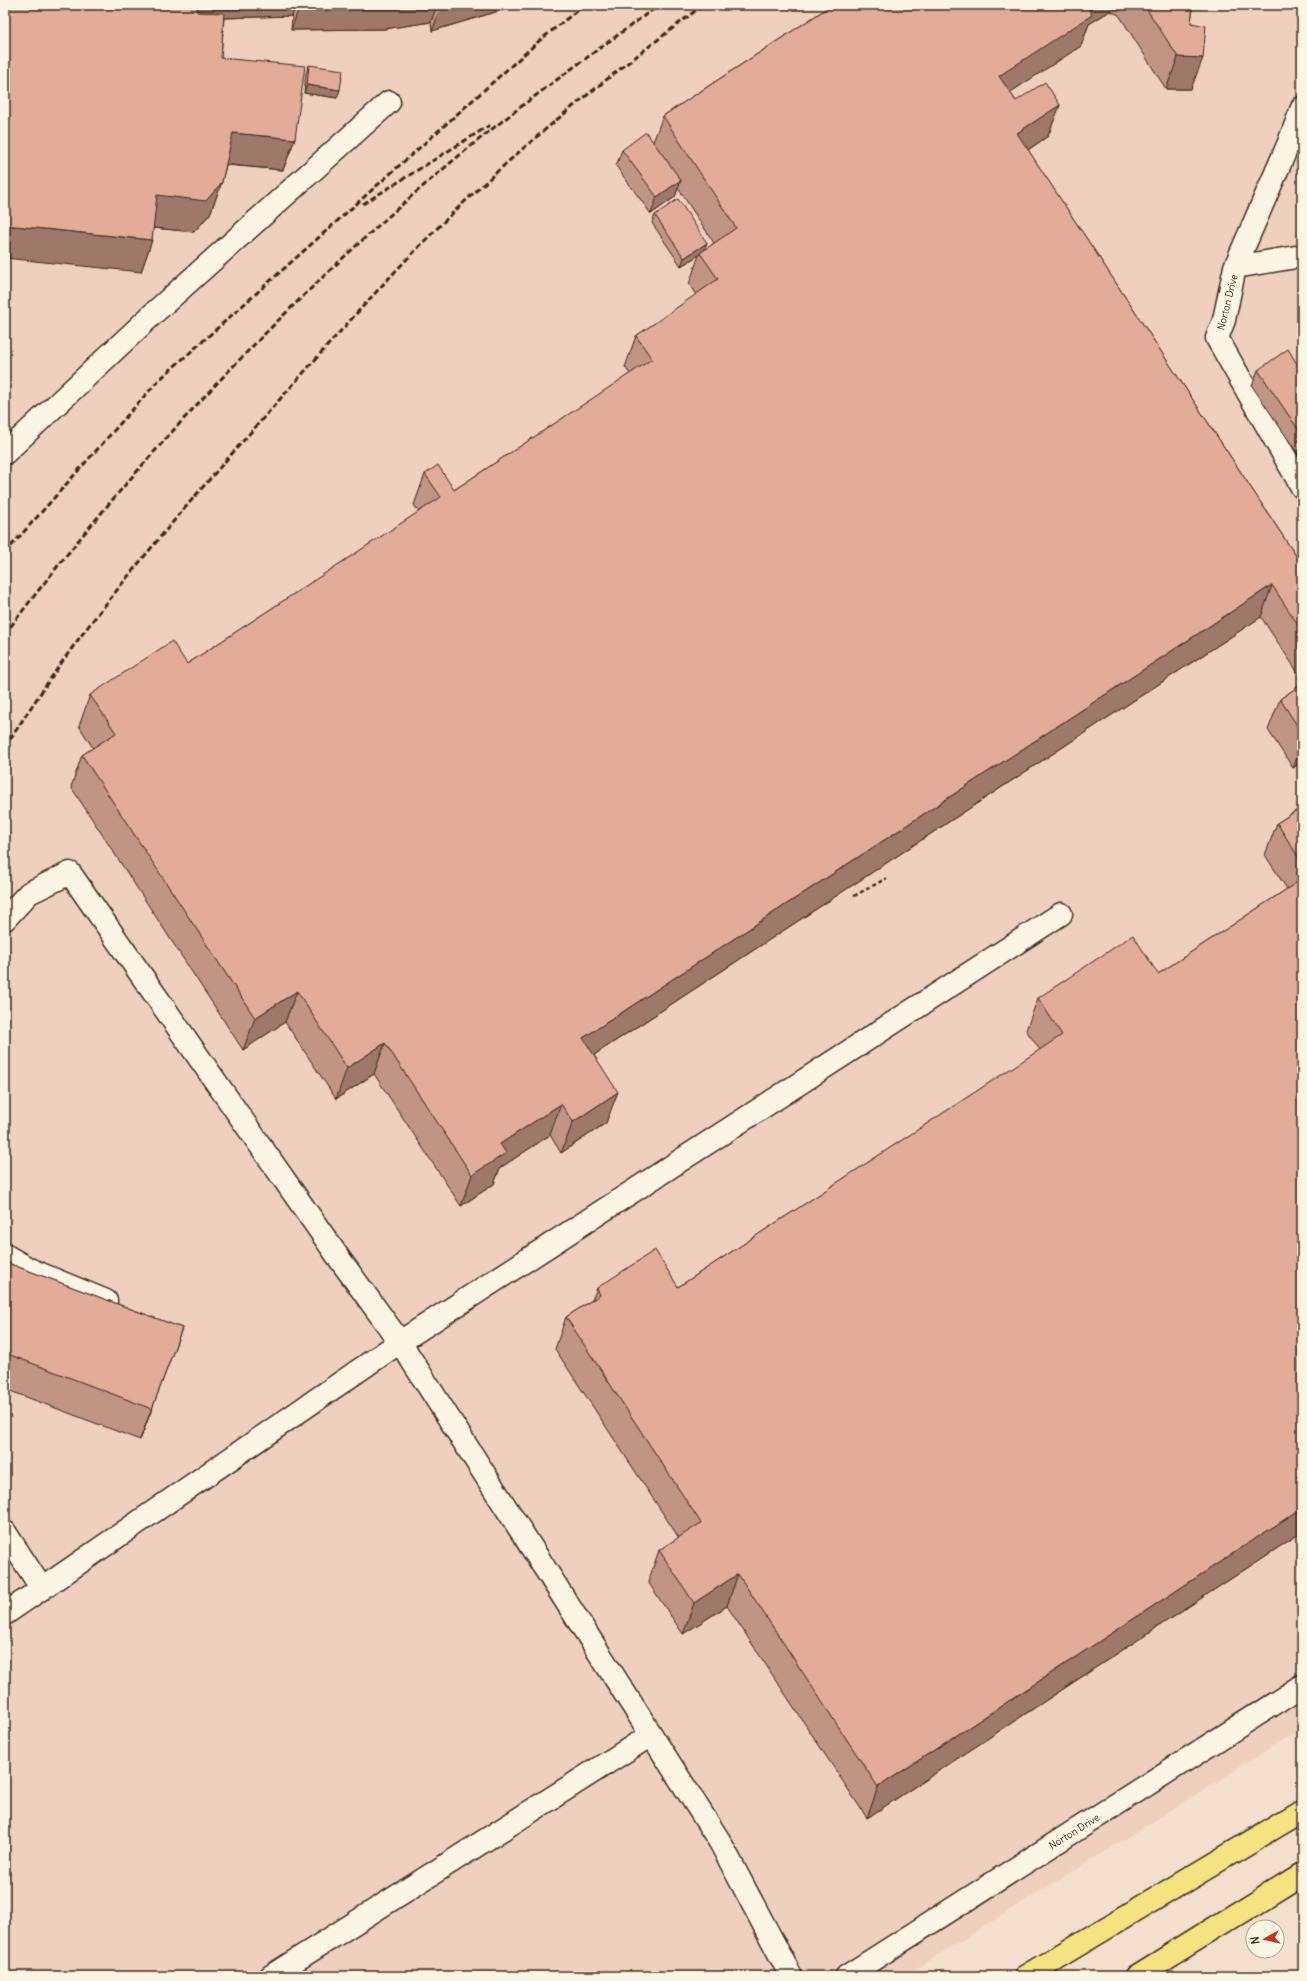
<svg xmlns="http://www.w3.org/2000/svg" width="1307" height="1981" font-family="Delius,sans-serif">
	<rect width="100%" height="100%" fill="#f4dfce"/>
	<filter id="ink" filterUnits="userSpaceOnUse"><feTurbulence type="fractalNoise" baseFrequency=".025" numOctaves="2"/><feDisplacementMap in="SourceGraphic" scale="8" xChannelSelector="R" yChannelSelector="G"/><feConvolveMatrix kernelMatrix="1 2 1 2 8 2 1 2 1" color-interpolation-filters="sRGB"/></filter>
	<g filter="url(#ink)">
		<!-- built -->
		<path fill="#efd0be" d="M 5,5 L 1302,5 L 1302,1729 L 904,1976 L 5,1976 Z"/>
		<g fill="none" stroke-linecap="round" stroke-linejoin="round">
			<!-- minor casing -->
			<g stroke="#3b2a1e" stroke-width="25">
				<path id="minor" d="M 1302,108 L 1288,145 L 1235,267 L 1224,320 L 1217,338 L 1302,487
					M 1235,267 L 1302,256
					M 5,453 L 155,312 L 389,102
					M 5,919 L 29,893 L 70,873 L 341,1261 L 400,1342 L 720,1842 L 791,1976
					M 5,1255 L 31,1270 L 106,1301
					M 5,1532 L 42,1589
					M 5,1614 L 400,1342 L 1061,914
					M 271,1976 L 651,1735
					M 847,1976 L 1302,1686"/>
			</g>
			<!-- major casing -->
			<g stroke="#3b2a1e" stroke-width="25">
				<path id="major" d="M 1026,1976 L 1302,1811
					M 1137,1976 L 1302,1874"/>
			</g>
			<!-- path -->
			<path stroke="#3b2a1e" stroke-width="2.5" stroke-dasharray="4 3" stroke-linecap="butt" d="M 854,896 L 887,878"/>
			<!-- minor -->
			<use href="#minor" stroke="#fcf5e5" stroke-width="22"/>
			<!-- major -->
			<use href="#major" stroke="#f5e382" stroke-width="22"/>
			<!-- rail -->
			<path stroke="#3b2a1e" stroke-width="3" stroke-dasharray="6 3" stroke-linecap="butt" d="M 363,204 L 490,125
				M 5,553 L 158,381 L 539,41 L 584,5
				M 5,634 C 139,456 299,287 472,145 C 533,96 596,51 659,5
				M 5,747 C 37,698 69,649 106,604 C 164,530 227,459 289,389 C 353,317 416,245 488,180 C 556,117 630,61 703,5"/>
		</g>
		<!-- wall -->
		<path fill="#c29484" stroke="#3b2a1e" d="M 5,5 L 519,5 L 432,31 L 431,22 L 384,29 L 291,30 L 292,16 L 224,18 L 221,58 L 295,139 L 283,170 L 226,165 L 222,182 L 210,214 L 194,232 L 153,228 L 152,240 L 141,272 Z
			M 832,5 L 1193,5 L 1191,23 L 1191,89 L 1166,89 L 1119,15 L 1110,11 L 1089,24 L 1081,46 L 1010,92 L 1016,101 L 1060,105 L 1048,136 L 1028,150 L 1302,565 L 1302,679 L 1261,617 L 594,1055 L 606,1123 L 561,1153 L 550,1135 L 500,1168 L 494,1184 L 461,1206 L 374,1074 L 336,1099 L 285,1022 L 243,1050 L 71,787 L 82,755 L 93,748 L 79,726 L 90,695 L 187,664 L 419,512 L 414,505 L 425,474 L 454,490 L 630,374 L 625,367 L 636,336 L 696,295 L 689,284 L 699,255 L 681,266 L 652,223 L 655,215 L 705,250 L 714,243 L 678,188 L 675,197 L 651,214 L 616,166 L 622,150 L 653,142 L 663,116 Z
			M 309,65 L 337,98 L 304,93 L 306,73 Z
			M 1258,370 L 1302,372 L 1302,460 L 1252,386 Z
			M 1302,684 L 1302,762 L 1293,768 L 1268,730 L 1280,699 Z
			M 1302,807 L 1302,1532 L 867,1818 L 727,1606 L 683,1634 L 648,1582 L 659,1550 L 679,1538 L 555,1349 L 566,1317 L 592,1300 L 597,1288 L 678,1287 L 1040,1050 L 1026,1030 L 1038,998 L 1158,974 L 1287,889 L 1265,855 L 1277,823 Z
			M 5,1262 L 182,1328 L 140,1440 L 5,1389 Z"/>
		<!-- shaded-wall -->
		<path fill="#9e786b" stroke="#3b2a1e" d="M 191,5 L 296,5 L 292,16 L 186,19 Z
			M 300,5 L 437,5 L 431,22 L 384,29 L 291,30 Z
			M 442,5 L 519,5 L 432,31 Z
			M 1084,5 L 1112,5 L 1110,11 L 1089,24 L 1081,46 L 988,107 L 999,76 Z
			M 1178,57 L 1203,58 L 1191,89 L 1166,89 Z
			M 307,85 L 340,90 L 337,98 L 304,93 Z
			M 1060,105 L 1048,136 L 1006,165 L 1017,133 Z
			M 233,133 L 295,139 L 283,170 L 221,164 Z
			M 681,180 L 675,197 L 651,214 L 657,197 Z
			M 222,182 L 210,214 L 194,232 L 145,227 L 157,195 Z
			M 5,225 L 152,240 L 141,272 L 5,258 Z
			M 707,243 L 704,252 L 700,253 L 699,255 L 681,266 L 684,258 Z
			M 1272,585 L 1261,617 L 571,1070 L 583,1038 Z
			M 1302,744 L 1302,762 L 1293,768 Z
			M 297,991 L 285,1022 L 243,1050 L 255,1018 Z
			M 385,1043 L 374,1074 L 336,1099 L 347,1068 Z
			M 618,1092 L 606,1123 L 561,1153 L 573,1122 Z
			M 561,1104 L 550,1135 L 500,1168 L 494,1184 L 461,1206 L 472,1175 L 500,1144 Z
			M 182,1328 L 140,1440 L 152,1409 Z
			M 1302,1508 L 1302,1532 L 867,1818 L 878,1787 Z
			M 738,1574 L 727,1606 L 683,1634 L 694,1603 Z"/>
		<!-- building -->
		<path fill="#e2ac99" stroke="#3b2a1e" d="M 5,5 L 197,5 L 197,12 L 224,13 L 221,58 L 305,66 L 295,139 L 233,133 L 222,182 L 206,201 L 157,195 L 152,240 L 5,225 Z
			M 832,5 L 1087,5 L 1092,15 L 999,76 L 1016,101 L 1045,82 L 1060,105 L 1017,133 L 1302,565 L 1302,631 L 1272,585 L 583,1038 L 618,1092 L 573,1122 L 561,1104 L 500,1144 L 506,1153 L 472,1175 L 385,1043 L 347,1068 L 297,991 L 255,1018 L 82,755 L 116,733 L 90,695 L 172,641 L 187,664 L 441,497 L 425,474 L 438,465 L 454,490 L 652,359 L 636,336 L 718,279 L 700,253 L 736,228 L 663,116 Z
			M 1144,5 L 1193,5 L 1191,23 L 1206,26 L 1203,58 L 1178,57 Z
			M 309,65 L 343,70 L 340,90 L 307,85 Z
			M 646,132 L 681,180 L 657,197 L 622,150 Z
			M 678,199 L 707,243 L 684,258 L 655,215 Z
			M 1288,349 L 1302,372 L 1302,435 L 1258,370 Z
			M 1302,684 L 1302,733 L 1280,699 Z
			M 1302,807 L 1302,863 L 1277,823 Z
			M 1302,879 L 1302,1508 L 878,1787 L 738,1574 L 694,1603 L 659,1550 L 701,1523 L 566,1317 L 600,1295 L 597,1288 L 655,1250 L 678,1287 L 1062,1035 L 1038,998 L 1133,935 L 1158,974 Z
			M 5,1262 L 182,1328 L 152,1409 L 5,1353 Z"/>
	</g>
	<g text-anchor="middle" stroke-width="3" stroke-linejoin="round" paint-order="stroke">
		<!-- street labels -->
		<g font-size="10" fill="#3b2a1e" stroke="#fcf5e5">
			<text transform="translate(1227 302) rotate(-76)" y="4">Norton Drive</text>
			<text transform="translate(1074 1831) rotate(-32)" y="4">Norton Drive</text>
		</g>
	</g>
	<!-- margin -->
	<rect width="1307" height="1981" fill="none" stroke="#fcf5e5" stroke-width="20"/>
	<rect x="10" y="10" width="1287" height="1961" fill="none" stroke="#3b2a1e" stroke-width="1.5" filter="url(#ink)"/>
	<!-- north arrow -->
	<g transform="translate(1265 1939) rotate(262)"><circle r="19" fill="#fcf5e5" stroke="#afa495"/>
	<path d="M0-3L7 15L0 10L-7 15Z" fill="#c8321e"/>
	<text y="-6" font-size="11" font-weight="bold" text-anchor="middle" fill="#3b2a1e">N</text>
	</g>
</svg>
